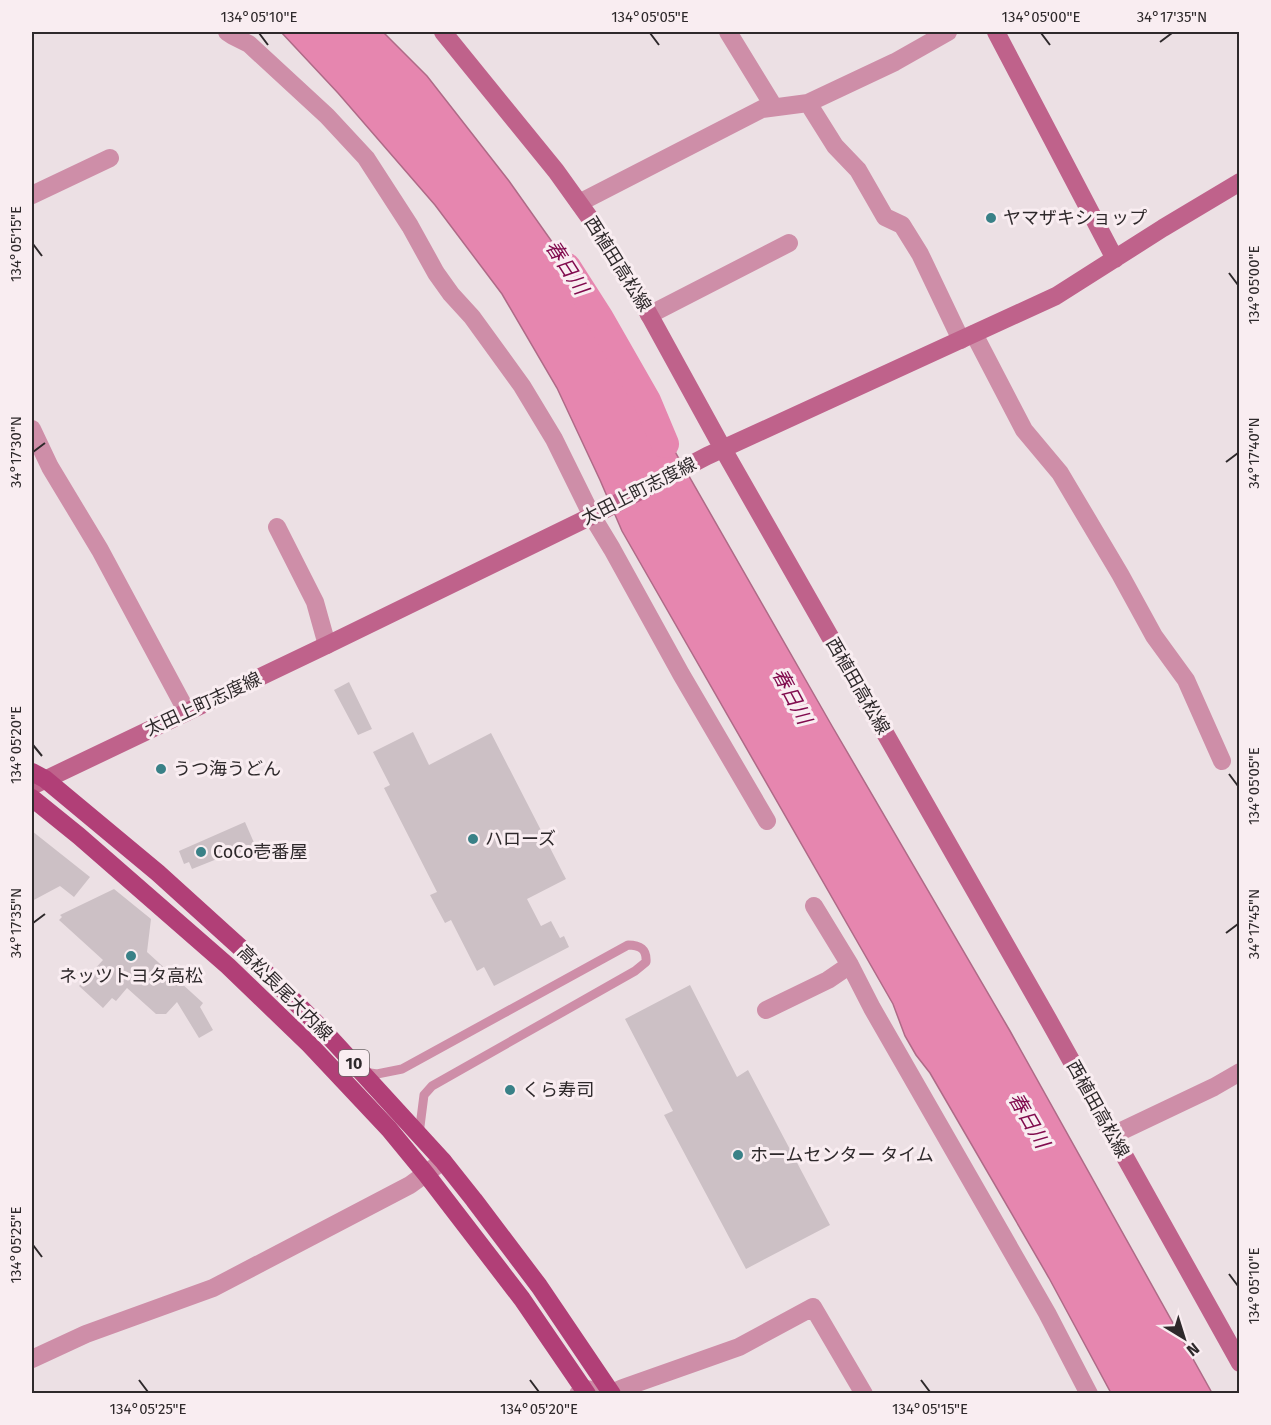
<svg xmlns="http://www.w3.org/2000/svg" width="1271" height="1425" font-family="'Fira Sans','Noto Sans JP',sans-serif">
	<rect width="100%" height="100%" fill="#ece0e4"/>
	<!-- water -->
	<path fill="#e686af" stroke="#af6a87" stroke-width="1.5" d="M 281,32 L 383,32 L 427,76 L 509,181 L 567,263 L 832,726 L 1010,1031 L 1212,1393 L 1111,1393 L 1049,1278 L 930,1073 L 916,1055 L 905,1036 L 893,1004 L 622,531 L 600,480 L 557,388 L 502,294 L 435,205 L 338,93 Z"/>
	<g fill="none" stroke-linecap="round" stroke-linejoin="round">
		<!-- river -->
		<path stroke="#e686af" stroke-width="28" d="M 567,267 L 599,317 L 647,401 L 665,444"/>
	</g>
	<!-- building -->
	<path fill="#ccc0c5" d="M 349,682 L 372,729 L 358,735 L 334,690 Z
		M 413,732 L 429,765 L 491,733 L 566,879 L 527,899 L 541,926 L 551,921 L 560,938 L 564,936 L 569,947 L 494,986 L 484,967 L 477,971 L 451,920 L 445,923 L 430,895 L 437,892 L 384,788 L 390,785 L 373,752 Z
		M 245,822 L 255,845 L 233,856 L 232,853 L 192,869 L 189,862 L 184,864 L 179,851 Z
		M 32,831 L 90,877 L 74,897 L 60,886 L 32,901 Z
		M 114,889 L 151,919 L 147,952 L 203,1003 L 200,1007 L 213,1030 L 199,1038 L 177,1002 L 166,1014 L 156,1014 L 127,988 L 116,1001 L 112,998 L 103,1008 L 79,986 L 103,960 L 59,920 L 62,917 L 60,915 Z
		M 690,985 L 737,1077 L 748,1070 L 830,1225 L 746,1269 L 664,1115 L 673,1111 L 625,1019 Z"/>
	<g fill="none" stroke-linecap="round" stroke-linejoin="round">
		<!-- lane -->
		<path stroke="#ce8ea8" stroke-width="9" d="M 364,1072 L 377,1074 L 402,1069 L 628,945 C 640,945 647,949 646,962 L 635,971 L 432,1086 L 424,1095 L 419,1134"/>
		<!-- street -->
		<path stroke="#ce8ea8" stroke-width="18" d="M 227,32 L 233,36 L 249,44 L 327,116 L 366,158 L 410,226 L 436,273 L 451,294 L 472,317 L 522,386 L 554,439 L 592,516 L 612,549 L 681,674 L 767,821
			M 728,32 L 774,107
			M 808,103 L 835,146 L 858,170 L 885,217 L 902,225 L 920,254 L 961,340
			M 32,195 L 110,158
			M 579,203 L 762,109 L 808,103 L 895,62 L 948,32
			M 649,315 L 789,243
			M 974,334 L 1024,430 L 1060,473 L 1120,574 L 1154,636 L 1186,680 L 1222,761
			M 32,429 L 50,467 L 100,550 L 187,712
			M 277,527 L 315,602 L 327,645
			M 814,906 L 850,965 L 872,1008 L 1047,1313 L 1089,1394
			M 766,1010 L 828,980 L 850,965
			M 1113,1135 L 1214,1087 L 1240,1072
			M 32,1359 L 86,1334 L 213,1288 L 410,1185 L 443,1161
			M 578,1394 L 585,1389 L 612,1393 L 623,1388 L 739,1347 L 813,1307 L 864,1394"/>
		<!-- secondary -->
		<path stroke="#bf628b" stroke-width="18" d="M 443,32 L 556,171 L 594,224 L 645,307 L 723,449 L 1048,1019 L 1240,1363
			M 996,32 L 1115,259
			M 32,786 L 327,645 L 600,512 L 707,456 L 1056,296 L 1163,228 L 1240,182"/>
		<!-- primary -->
		<path stroke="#b13f77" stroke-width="18" d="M 32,772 L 45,779 L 158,873 L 243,950 L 324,1031 L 443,1161 L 474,1200 L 539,1286 L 612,1394
			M 32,798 L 79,836 L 228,966 L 310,1045 L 389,1129 L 426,1174 L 522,1299 L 587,1394"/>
	</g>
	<!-- ticks -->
	<path fill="none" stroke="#2e292b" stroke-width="2" d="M 259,33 L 268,45M 650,33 L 659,45M 1041,33 L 1050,45M 1160,42 L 1172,33M 33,244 L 42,256M 1229,273 L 1238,285M 33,452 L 45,443M 1226,462 L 1238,453M 33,745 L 42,756M 1229,774 L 1238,786M 33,923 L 45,914M 1226,933 L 1238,924M 33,1245 L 42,1257M 1229,1274 L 1238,1286M 139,1380 L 148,1392M 530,1380 L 539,1392M 921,1380 L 930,1392"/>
	<!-- markers -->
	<g fill="#398187" stroke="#f9edf1" stroke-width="2">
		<circle cx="991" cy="218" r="6"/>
		<circle cx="161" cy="769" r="6"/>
		<circle cx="473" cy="839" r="6"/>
		<circle cx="201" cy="852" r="6"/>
		<circle cx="131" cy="956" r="6"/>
		<circle cx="510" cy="1090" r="6"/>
		<circle cx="738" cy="1155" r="6"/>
	</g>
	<g text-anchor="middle" stroke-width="6" stroke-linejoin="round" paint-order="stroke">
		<!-- shield labels -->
		<rect fill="#f9edf1" stroke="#6b6466" stroke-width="1.5" x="339" y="1050" width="30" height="26" rx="4.5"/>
		<g font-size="16" font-weight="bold" fill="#2e292b">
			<text x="354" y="1069">10</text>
		</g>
		<!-- poi labels -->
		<g font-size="18" fill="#2e292b" stroke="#f9edf1" text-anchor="start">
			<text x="1003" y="224">ヤマザキショップ</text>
			<text x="173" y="775">うつ海うどん</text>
			<text x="485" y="845">ハローズ</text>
			<text x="213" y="858">CoCo壱番屋</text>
			<text x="131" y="982" text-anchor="middle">ネッツトヨタ高松</text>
			<text x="522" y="1096">くら寿司</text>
			<text x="750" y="1161">ホームセンター タイム</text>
		</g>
		<!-- street labels -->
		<g font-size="18" fill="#2e292b" stroke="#f9edf1">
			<text transform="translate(618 264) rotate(58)" y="6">西植田高松線</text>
			<text transform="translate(639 491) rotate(-27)" y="6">太田上町志度線</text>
			<text transform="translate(858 686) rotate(60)" y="6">西植田高松線</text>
			<text transform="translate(203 704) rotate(-25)" y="6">太田上町志度線</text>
			<text transform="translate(285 993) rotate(45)" y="6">高松長尾大内線</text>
			<text transform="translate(1098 1109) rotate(61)" y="6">西植田高松線</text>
		</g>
		<!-- water labels -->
		<g font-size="20" font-style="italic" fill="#810b4e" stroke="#f9edf1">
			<text transform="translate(567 267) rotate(57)" y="7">春日川</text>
			<text transform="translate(792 696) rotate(62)" y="7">春日川</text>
			<text transform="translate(1029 1120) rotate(60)" y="7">春日川</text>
		</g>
	</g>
	<!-- border -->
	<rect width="1271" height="1425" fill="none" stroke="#f9edf1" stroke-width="66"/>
	<!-- north arrow -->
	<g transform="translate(1184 1338) rotate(142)" stroke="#f9edf1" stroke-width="4.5" paint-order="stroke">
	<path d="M0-4.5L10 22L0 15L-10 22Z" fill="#2e292b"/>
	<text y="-9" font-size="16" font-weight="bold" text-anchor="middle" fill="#2e292b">N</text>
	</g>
	<rect x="33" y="33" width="1205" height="1359" fill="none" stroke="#2e292b" stroke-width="2"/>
	<g font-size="15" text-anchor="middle" fill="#2e292b">
		<text x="259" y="22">134°05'10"E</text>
		<text x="650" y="22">134°05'05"E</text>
		<text x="1041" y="22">134°05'00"E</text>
		<text x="1172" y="22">34°17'35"N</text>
		<text transform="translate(16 244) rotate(-90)" y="5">134°05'15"E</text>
		<text transform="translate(1254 285) rotate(-90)" y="5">134°05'00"E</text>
		<text transform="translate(16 452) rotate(-90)" y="5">34°17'30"N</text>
		<text transform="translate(1254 453) rotate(-90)" y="5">34°17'40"N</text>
		<text transform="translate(16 745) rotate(-90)" y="5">134°05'20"E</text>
		<text transform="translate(1254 786) rotate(-90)" y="5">134°05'05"E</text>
		<text transform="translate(16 923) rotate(-90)" y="5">34°17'35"N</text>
		<text transform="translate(1254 924) rotate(-90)" y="5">34°17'45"N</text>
		<text transform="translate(16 1245) rotate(-90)" y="5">134°05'25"E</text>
		<text transform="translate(1254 1286) rotate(-90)" y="5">134°05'10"E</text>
		<text x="148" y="1414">134°05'25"E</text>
		<text x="539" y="1414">134°05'20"E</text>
		<text x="930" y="1414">134°05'15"E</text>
	</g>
</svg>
